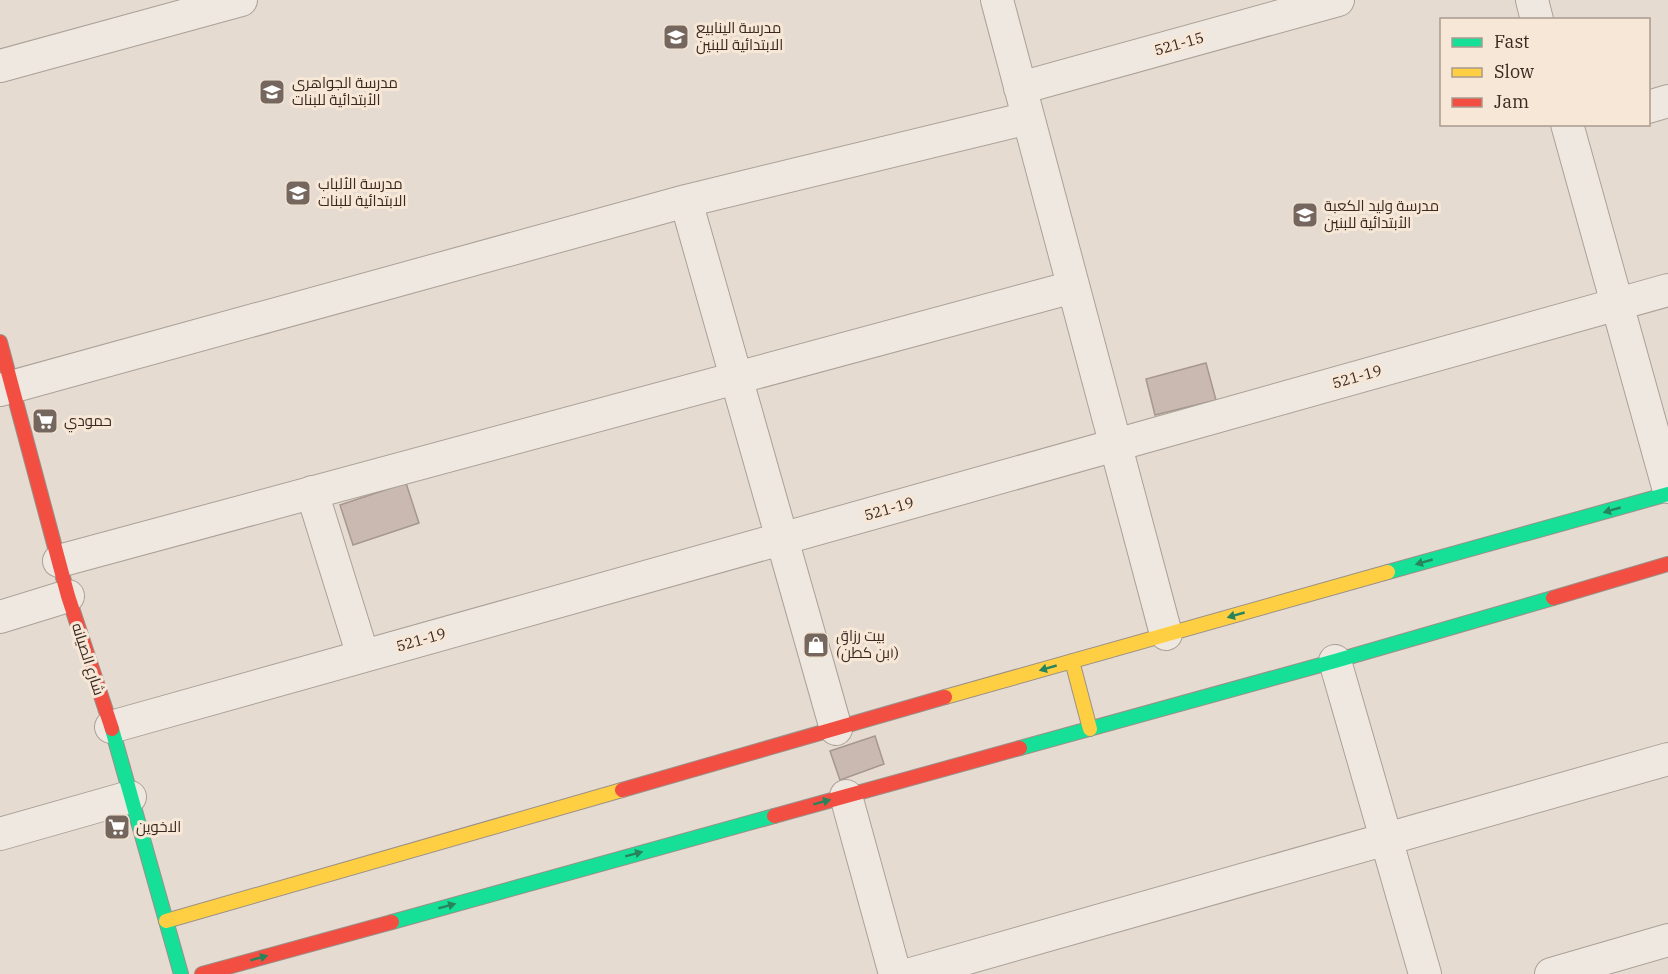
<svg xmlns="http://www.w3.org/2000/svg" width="1668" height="974" font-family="'IBM Plex Serif',Cairo,serif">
	<rect width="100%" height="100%" fill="#e5dbd0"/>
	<!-- building -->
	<path fill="#c9b9b1" stroke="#a6978f" stroke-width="1.5" d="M 1206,363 L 1216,400 L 1155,415 L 1146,379 Z
		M 406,483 L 419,523 L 353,545 L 340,505 Z
		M 875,736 L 884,764 L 840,780 L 830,751 Z"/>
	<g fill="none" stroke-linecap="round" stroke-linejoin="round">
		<!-- street casing -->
		<g stroke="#aba198" stroke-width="34">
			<path id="street" d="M 997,0 L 1166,634
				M 1532,0 L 1537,20
				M 0,66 L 241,0
				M 1020,88 L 1338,0
				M 1648,107 L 1668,101
				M 1567,124 L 1668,487
				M 686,201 L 836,729
				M 0,390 L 686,201 L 1028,118
				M 312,492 L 363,656
				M 59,561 L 1073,287
				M 0,617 L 68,596
				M 1335,661 L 1425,974
				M 111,727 L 1668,290
				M 846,796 L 895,974
				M 0,834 L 130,797
				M 911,974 L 1668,759
				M 1551,974 L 1668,940"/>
		</g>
		<!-- fast casing -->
		<g stroke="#9a9088" stroke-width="16">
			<path id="fast" d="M 1388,572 L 1668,494
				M 112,729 L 181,974
				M 1020,748 L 1335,661 L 1553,598
				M 392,922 L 774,816"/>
		</g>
		<!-- slow casing -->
		<g stroke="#9a9088" stroke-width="16">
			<path id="slow" d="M 1072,661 L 1090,729
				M 945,697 L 1388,572
				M 166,921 L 622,790"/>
		</g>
		<!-- jam casing -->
		<g stroke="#9a9088" stroke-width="16">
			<path id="jam" d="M 0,342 L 68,596 L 112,729
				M 1553,598 L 1668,564
				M 622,790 L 945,697
				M 774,816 L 1020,748
				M 202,974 L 392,922"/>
		</g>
		<!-- street -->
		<use href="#street" stroke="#eee8e1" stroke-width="32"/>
		<!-- fast -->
		<use href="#fast" stroke="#16e098" stroke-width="14"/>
		<!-- slow -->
		<use href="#slow" stroke="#ffcf43" stroke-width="14"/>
		<!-- jam -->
		<use href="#jam" stroke="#f24e42" stroke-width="14"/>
	</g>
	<!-- one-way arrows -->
	<defs><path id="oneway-solid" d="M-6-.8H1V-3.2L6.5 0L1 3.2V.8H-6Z" transform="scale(1.5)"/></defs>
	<g fill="#28845c">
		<use href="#oneway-solid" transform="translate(1612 510) rotate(164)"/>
		<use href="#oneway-solid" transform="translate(1424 562) rotate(164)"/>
		<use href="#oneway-solid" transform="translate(1236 615) rotate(164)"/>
		<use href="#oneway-solid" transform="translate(1048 668) rotate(164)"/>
		<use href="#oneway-solid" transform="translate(822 802) rotate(-15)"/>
		<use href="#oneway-solid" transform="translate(634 854) rotate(-15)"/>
		<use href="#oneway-solid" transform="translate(447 906) rotate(-15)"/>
		<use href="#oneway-solid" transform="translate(259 958) rotate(-15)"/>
	</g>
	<!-- icons -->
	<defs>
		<g id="school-square" transform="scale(1.35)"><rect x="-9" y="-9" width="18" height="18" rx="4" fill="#76675e" stroke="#f6e7d7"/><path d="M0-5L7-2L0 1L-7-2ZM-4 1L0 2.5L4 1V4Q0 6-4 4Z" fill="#fff"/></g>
		<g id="supermarket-square" transform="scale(1.35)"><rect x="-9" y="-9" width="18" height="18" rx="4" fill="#76675e" stroke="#f6e7d7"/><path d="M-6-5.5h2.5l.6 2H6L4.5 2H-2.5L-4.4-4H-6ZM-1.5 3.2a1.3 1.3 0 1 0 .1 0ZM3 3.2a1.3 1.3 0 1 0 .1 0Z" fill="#fff"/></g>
		<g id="shop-square" transform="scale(1.35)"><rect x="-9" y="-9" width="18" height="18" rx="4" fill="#76675e" stroke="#f6e7d7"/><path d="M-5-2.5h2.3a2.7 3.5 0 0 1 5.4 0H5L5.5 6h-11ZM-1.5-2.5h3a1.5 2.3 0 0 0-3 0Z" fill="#fff"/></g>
	</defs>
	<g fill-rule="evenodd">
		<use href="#school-square" x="676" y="37"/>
		<use href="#school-square" x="272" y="92"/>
		<use href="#school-square" x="298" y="193"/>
		<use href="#school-square" x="1305" y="215"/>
		<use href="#supermarket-square" x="45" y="421"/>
		<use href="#shop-square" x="816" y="645"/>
		<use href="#supermarket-square" x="117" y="827"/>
	</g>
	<g text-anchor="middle" stroke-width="6" stroke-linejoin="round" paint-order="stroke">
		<!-- poi labels -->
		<g font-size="15" fill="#3b2820" stroke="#f6e7d7" text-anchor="start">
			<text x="696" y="33">مدرسة الينابيع<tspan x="696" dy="17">الابتدائية للبنين</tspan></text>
			<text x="292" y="88">مدرسة الجواهري<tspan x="292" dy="17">الأبتدائية للبنات</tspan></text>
			<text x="318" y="189">مدرسة الألباب<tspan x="318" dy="17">الابتدائية للبنات</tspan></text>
			<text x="1324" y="211">مدرسة وليد الكعبة<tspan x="1324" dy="17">الأبتدائية للبنين</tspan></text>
			<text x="64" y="426">حمودي</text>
			<text x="836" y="641">بيت رزاق<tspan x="836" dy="17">(ابن كطن)</tspan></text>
			<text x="136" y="832">الاخوين</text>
		</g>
		<!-- street labels -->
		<g font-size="15" fill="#3b2820" stroke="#f6e7d7">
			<text transform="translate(1179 44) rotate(-16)" y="5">521-15</text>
			<text transform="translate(1357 377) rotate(-16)" y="5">521-19</text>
			<text transform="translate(889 509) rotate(-16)" y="5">521-19</text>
			<text transform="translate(421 640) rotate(-16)" y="5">521-19</text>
			<text transform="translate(88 659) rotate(72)" y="5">شارع الصيانه</text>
		</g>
	</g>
	<!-- legend -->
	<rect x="1440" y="18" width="210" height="108" fill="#f6e7d7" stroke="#ab9b8e" stroke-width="1.5"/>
	<rect x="1452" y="38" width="30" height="9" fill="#16e098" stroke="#ab9b8e" stroke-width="1.5"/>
	<text x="1494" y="48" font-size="18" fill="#3b2820">Fast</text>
	<rect x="1452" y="68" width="30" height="9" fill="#ffcf43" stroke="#ab9b8e" stroke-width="1.5"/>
	<text x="1494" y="78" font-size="18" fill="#3b2820">Slow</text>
	<rect x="1452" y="98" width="30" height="9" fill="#f24e42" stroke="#ab9b8e" stroke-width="1.5"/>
	<text x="1494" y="108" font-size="18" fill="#3b2820">Jam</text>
</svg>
